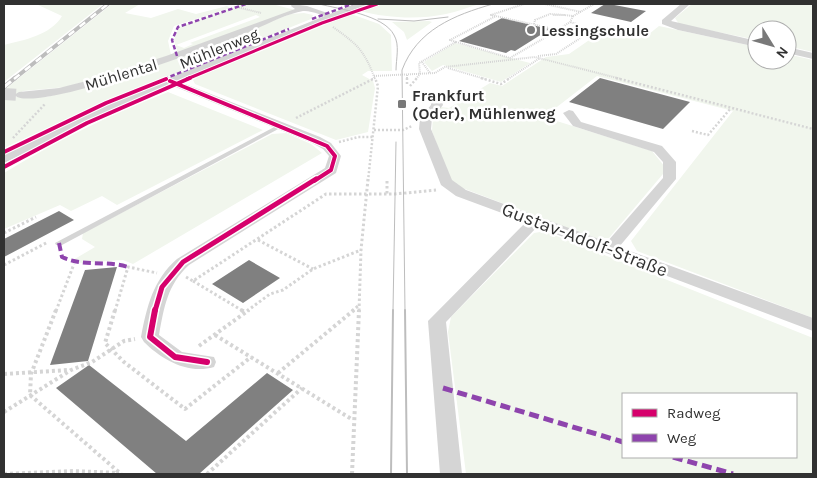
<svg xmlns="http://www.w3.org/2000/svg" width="817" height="478" font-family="Karla,sans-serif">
	<rect width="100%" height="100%" fill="#fff"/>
	<!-- green -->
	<path fill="#f1f6ed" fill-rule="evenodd" d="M 36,4 L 103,4 L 4,82 L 4,45 C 24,40 51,35 62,16 Z
		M 112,4 L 140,4 L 125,13 L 151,18 L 178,9 L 196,14 L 227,6 L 230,8 L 174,26 L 168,41 L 171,55 L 66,87 L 23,91 L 15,97 L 47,97 L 98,83 L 149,67 L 291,14 L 304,13 L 313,15 L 311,19 L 102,103 L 4,148 L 4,90 Z
		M 244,4 L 272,4 L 295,10 L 178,54 L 174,40 L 179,27 ZM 256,15 L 260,17 L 190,43 L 193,44 L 184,48 L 176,45 Z
		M 381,4 L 480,4 C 468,7 457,12 446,14 C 418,20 387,18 360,11 Z
		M 692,4 L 813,4 L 813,52 L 787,46 L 787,30 L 757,30 L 757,40 L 679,24 L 675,18 Z
		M 351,14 L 379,24 L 391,35 L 392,71 L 368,71 L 362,75 L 373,81 L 375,88 L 368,132 L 336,140 L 195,84 L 193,80 L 198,77 Z
		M 392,22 L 429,21 L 432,22 L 407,40 L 404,32 Z
		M 611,25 L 649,34 L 659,26 L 757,47 L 757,60 L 787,60 L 787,54 L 813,60 L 813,318 L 637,251 L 631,241 L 733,111 L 597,76 L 544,117 L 652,151 L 665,167 L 663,174 L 609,238 L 594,238 L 457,186 L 451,182 L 432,131 L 433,117 L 441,107 L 449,108 L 490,83 L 502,86 L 546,57 L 569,54 Z
		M 455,43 L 530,63 L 501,82 L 443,65 L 432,71 L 424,62 Z
		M 168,92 L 263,130 L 117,205 L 102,196 L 71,211 L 60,205 L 4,229 L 4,173 C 56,141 112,114 168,92 Z
		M 286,133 L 311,144 L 322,153 L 133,264 L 123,260 L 77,263 L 73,260 L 95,247 L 82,239 L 83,233 L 272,134 Z
		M 540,232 L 549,233 L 813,338 L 813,474 L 466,474 L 448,332 L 451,317 L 534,233 ZM 623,394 L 796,394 L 796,457 L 623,457 Z"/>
	<!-- building -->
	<path fill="#808080" d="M 605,4 L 609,4 L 646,11 L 631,22 L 591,13 Z
		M 502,18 L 550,29 L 515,51 L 511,50 L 506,53 L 459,41 Z
		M 600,78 L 690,102 L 663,129 L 569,102 Z
		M 59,211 L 74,220 L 4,257 L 4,239 Z
		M 249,260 L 280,278 L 243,303 L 212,284 Z
		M 117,267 L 88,361 L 50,365 L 85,270 Z
		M 89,365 L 186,441 L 267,373 L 293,390 L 199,474 L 157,474 L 56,388 Z"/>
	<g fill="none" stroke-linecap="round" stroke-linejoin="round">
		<!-- minor-tunnel -->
		<path stroke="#d6d6d6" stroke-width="12" stroke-dasharray="12 5.5" stroke-linecap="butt" d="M 4,94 L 19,95"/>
		<!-- path-far3 -->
		<path stroke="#d5d5d5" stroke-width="2" stroke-dasharray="1 1" stroke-linecap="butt" d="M 545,4 L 581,12
			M 237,7 L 261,13
			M 573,16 L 594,4
			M 534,24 L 535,20 L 550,14 L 564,15 L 553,15
			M 333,27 C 358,45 364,50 375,79
			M 558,30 L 570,22 L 573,16 L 564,15
			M 456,42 L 450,40 L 496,16
			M 538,56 L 556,54 L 585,35 L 577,24 L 570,22
			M 510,58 L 558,30 L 491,15 L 524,4
			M 422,62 L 430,73
			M 448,68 L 485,79
			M 407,75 L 407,79
			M 374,76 L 435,73 L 445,67 L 535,57 L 621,79
			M 372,79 L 375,78
			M 416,79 L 420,74 L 419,63 L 456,42 L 510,58
			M 508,79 L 540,58"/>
		<!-- path-far2 -->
		<path stroke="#d5d5d5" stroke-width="2.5" stroke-dasharray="2 2" stroke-linecap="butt" d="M 407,78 L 407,84
			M 481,78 L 501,84 L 510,78
			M 616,78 L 813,129
			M 410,86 L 417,78
			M 296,118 L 375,78
			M 374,130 L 403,130 L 412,126
			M 692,131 L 708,135 L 731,108
			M 13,138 L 45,104
			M 339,142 L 358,137 L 373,137
			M 368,181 L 378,86 L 375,78"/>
		<!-- path-far1 -->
		<path stroke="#d5d5d5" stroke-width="3" stroke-dasharray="2.5 2.5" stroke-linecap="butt" d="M 387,181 L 387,194
			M 4,233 L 36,217
			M 258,240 L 313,269
			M 4,265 L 48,242
			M 186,277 L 193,281 L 326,194 L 395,194 L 436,190
			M 193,281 L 243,311
			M 56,311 L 74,264
			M 115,311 L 128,267 L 157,273
			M 247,311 L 270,294 L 283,290 L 313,269 L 361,250
			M 352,311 L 358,306
			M 359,311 L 361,250 L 368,179"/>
		<!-- path -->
		<path stroke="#d5d5d5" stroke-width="4" stroke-dasharray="3 3" stroke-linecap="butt" d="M 56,310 L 31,374 L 30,395 L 121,474
			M 115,310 L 105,343 L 124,362 L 185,409 L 251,357
			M 241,310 L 245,312
			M 215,335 L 353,420
			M 199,346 L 249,310
			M 278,373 L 354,310
			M 4,374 L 68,370
			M 4,412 L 71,370 L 92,362 L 124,341 L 135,339
			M 4,474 L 73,471 L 119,473
			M 207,474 L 302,388
			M 352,474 L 359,310"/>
		<!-- service -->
		<path fill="#d5d5d5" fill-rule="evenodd" d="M 280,124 L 282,125 L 282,127 L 62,245 L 56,245 L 55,243 Z"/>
		<!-- minor -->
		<path fill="#d5d5d5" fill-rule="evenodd" d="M 292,4 L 307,6 L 336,16 L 332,19 C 324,16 311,10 303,11 C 285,14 260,28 242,35 C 212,46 34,115 14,95 L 19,92 L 59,88 L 94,79 L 166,56 L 295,9 L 291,6 Z
			M 681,4 L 690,4 L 671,21 L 757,41 L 757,47 L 678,30 L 662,24 L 662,20 Z
			M 787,47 L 813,53 L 813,59 L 787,53 Z
			M 170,78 L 320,137 L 331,143 L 341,156 L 336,173 L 189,265 C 167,285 164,308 159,335 L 182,352 L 214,357 L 216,362 L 214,367 C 188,375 161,359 144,342 L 141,337 C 147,306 153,280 177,259 L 325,168 L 329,156 L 323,149 L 312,143 L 166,83 L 165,81 Z
			M 436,94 L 441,97 L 443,105 L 432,118 L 431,129 L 452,180 L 466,190 L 607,242 L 663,178 L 663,162 L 654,152 L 573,126 L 563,113 L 569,110 L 573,111 L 581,122 L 662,146 L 676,162 L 676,179 L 619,247 L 813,318 L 813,331 L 537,227 L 446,322 L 462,474 L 440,474 L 428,321 L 526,222 L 456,196 L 441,185 L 419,129 L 420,118 L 431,105 L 431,97 Z"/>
		<!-- tertiary -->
		<path fill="#d5d5d5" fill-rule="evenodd" d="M 355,4 L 368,4 L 121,107 L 4,163 L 4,152 L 111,101 Z"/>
		<!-- tram-far1 -->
		<path stroke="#bdbdbd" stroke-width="1" d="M 319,4 C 339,9 384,15 394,35 C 400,45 396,59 396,70
			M 378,19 L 414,21 L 448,17
			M 393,311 L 396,142
			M 405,311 L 402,70 C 417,30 454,15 493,4"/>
		<!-- tram -->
		<path stroke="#bdbdbd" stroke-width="2" d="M 405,310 L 407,474
			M 391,474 L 393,310"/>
		<!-- rail-far1 casing -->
		<g stroke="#bdbdbd" stroke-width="4">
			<path id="rail-far1" d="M 14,79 L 108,4"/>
		</g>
		<!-- rail casing -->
		<g stroke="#bdbdbd" stroke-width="4.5">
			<path id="rail" d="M 4,87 L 15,78"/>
		</g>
		<!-- rail-far1 -->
		<use href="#rail-far1" stroke="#fff" stroke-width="2.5" stroke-dasharray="7" stroke-linecap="butt"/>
		<!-- rail -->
		<use href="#rail" stroke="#fff" stroke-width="3" stroke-dasharray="9" stroke-linecap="butt"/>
		<!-- quiet-far3 -->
		<path stroke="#8e44ad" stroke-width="2.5" stroke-dasharray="4.5 2.5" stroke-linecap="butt" d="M 312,19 L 352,4
			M 177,56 L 172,40 L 178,27 L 246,4
			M 164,79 L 289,29"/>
		<!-- quiet-far2 -->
		<path stroke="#8e44ad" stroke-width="3" stroke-dasharray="5.5 3" stroke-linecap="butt" d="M 164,79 L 166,78"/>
		<!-- quiet-far1 -->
		<path stroke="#8e44ad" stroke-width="4" stroke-dasharray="8 4" stroke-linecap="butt" d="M 59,243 L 62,257 C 83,267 106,260 128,267"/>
		<!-- quiet -->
		<path stroke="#8e44ad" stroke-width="5" stroke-dasharray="10 5" stroke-linecap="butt" d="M 443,388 L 623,442
			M 673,457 L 733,474"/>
		<!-- cycleway-far3 casing -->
		<g stroke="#fff" stroke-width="5">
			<path id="cycleway-far3" d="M 187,79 L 322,23 L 377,4"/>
		</g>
		<!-- cycleway-far2 casing -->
		<g stroke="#fff" stroke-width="6">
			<path id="cycleway-far2" d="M 170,81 L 327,146 L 335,156 L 331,170 L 314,181
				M 4,152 L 106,103 L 166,79
				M 4,167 L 87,123 L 190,78"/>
		</g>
		<!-- cycleway-far1 casing -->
		<g stroke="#fff" stroke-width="8">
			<path id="cycleway-far1" d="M 155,311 L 162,287 L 183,262 L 316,179"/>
		</g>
		<!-- cycleway casing -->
		<g stroke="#fff" stroke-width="9">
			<path id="cycleway" d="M 155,310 L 150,337 L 175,357 L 207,362"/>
		</g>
		<!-- cycleway-far3 -->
		<use href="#cycleway-far3" stroke="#d6006c" stroke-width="3"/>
		<!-- cycleway-far2 -->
		<use href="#cycleway-far2" stroke="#d6006c" stroke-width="4"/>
		<!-- cycleway-far1 -->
		<use href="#cycleway-far1" stroke="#d6006c" stroke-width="5"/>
		<!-- cycleway -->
		<use href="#cycleway" stroke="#d6006c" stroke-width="6"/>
	</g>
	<!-- markers -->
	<g fill="#797979" stroke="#fff" stroke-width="2">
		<circle cx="531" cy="30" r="5"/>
		<rect x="397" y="99" width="10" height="10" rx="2.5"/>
	</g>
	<g text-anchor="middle" stroke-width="5" stroke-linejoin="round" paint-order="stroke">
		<!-- far-poi labels -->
		<g font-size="16" font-weight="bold" fill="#313131" stroke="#fff" text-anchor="start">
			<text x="541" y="36">Lessingschule</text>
			<text x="412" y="101">Frankfurt<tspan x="412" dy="18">(Oder), Mühlenweg</tspan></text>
		</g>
		<!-- far-street labels -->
		<g font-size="16" fill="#313131" stroke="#fff">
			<text transform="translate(219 48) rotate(-22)" y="6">Mühlenweg</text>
			<text transform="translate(121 74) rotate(-17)" y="6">Mühlental</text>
		</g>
		<!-- street labels -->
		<g font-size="19" fill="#313131" stroke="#fff">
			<text transform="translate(585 239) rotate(21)" y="7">Gustav-Adolf-Straße</text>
		</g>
	</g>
	<!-- border -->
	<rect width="817" height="478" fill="none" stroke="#313131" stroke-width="10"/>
	<!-- legend -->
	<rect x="622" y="393" width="175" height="65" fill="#ffffff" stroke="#adadad"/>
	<rect x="632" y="409" width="25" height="8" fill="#d6006c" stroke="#adadad"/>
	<text x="667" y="418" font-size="15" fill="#313131">Radweg</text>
	<rect x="632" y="434" width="25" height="8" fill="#8e44ad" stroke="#adadad"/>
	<text x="667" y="443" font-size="15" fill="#313131">Weg</text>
	<!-- north arrow -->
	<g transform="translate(772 45) rotate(127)"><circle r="24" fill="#ffffff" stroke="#adadad"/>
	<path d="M0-4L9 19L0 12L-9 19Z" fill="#797979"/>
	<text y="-8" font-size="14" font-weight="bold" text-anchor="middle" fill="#313131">N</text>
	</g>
</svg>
